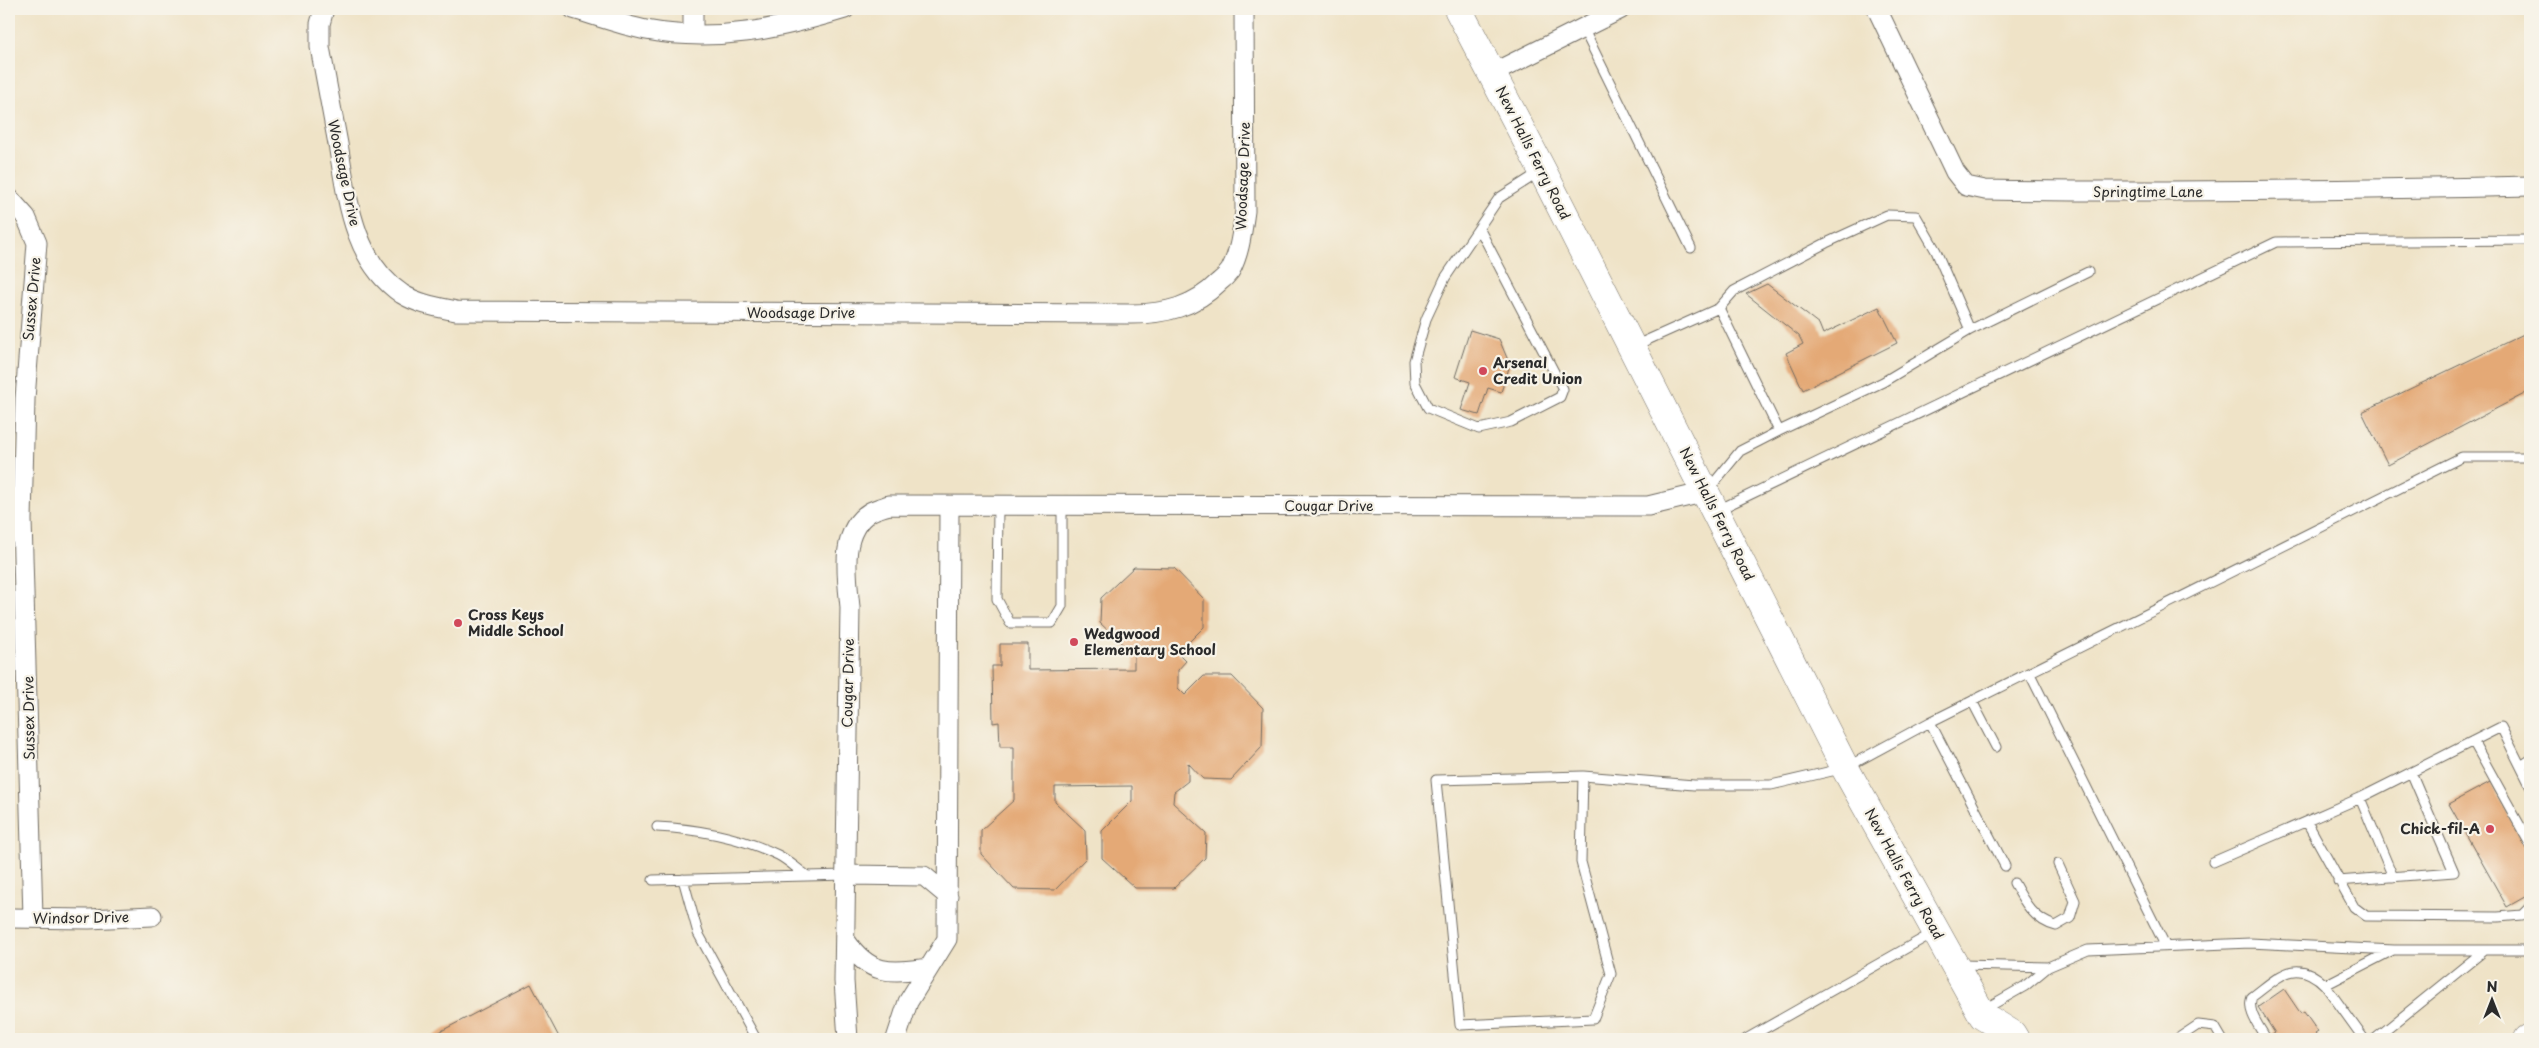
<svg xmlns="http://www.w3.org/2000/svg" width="2539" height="1048" font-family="'Playpen Sans',sans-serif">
	<rect width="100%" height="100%" fill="#f7f3e8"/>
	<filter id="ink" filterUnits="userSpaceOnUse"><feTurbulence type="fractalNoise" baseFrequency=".02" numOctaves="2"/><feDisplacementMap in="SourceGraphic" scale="10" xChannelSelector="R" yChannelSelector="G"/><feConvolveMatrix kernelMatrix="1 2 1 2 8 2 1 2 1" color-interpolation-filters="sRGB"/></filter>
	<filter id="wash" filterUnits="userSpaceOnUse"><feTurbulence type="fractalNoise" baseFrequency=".0096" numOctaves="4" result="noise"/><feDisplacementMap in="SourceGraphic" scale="20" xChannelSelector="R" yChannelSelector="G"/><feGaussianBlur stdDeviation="1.12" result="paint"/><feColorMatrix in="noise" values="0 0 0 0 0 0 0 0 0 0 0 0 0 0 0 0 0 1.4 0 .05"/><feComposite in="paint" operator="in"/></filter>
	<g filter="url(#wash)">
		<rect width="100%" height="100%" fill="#efe3c7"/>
		<g id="blocks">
			<!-- building -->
			<path fill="#e4a976" d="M 1767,284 L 1819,324 L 1823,334 L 1879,307 L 1897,343 L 1803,390 L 1786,353 L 1803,344 L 1799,336 L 1746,294 Z
				M 1470,330 L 1499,339 L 1510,365 L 1501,392 L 1488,388 L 1479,415 L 1461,410 L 1470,382 L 1455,377 Z
				M 2530,331 L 2530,391 L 2388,465 L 2362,412 Z
				M 1134,567 L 1174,568 L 1204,599 L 1204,627 L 1178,653 L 1186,661 L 1178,670 L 1178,688 L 1185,695 L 1204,676 L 1232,676 L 1263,708 L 1262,747 L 1231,780 L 1203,779 L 1188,763 L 1188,781 L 1174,792 L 1173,803 L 1206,833 L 1205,858 L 1174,888 L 1135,888 L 1102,858 L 1102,831 L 1132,801 L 1132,786 L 1055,787 L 1055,802 L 1085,830 L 1086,858 L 1055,890 L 1014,889 L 981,854 L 981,830 L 1014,800 L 1014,747 L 1000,747 L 999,722 L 993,723 L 992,666 L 1000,666 L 1000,644 L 1028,644 L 1028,670 L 1134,669 L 1134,655 L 1100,623 L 1101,598 Z
				M 2490,782 L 2530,854 L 2530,894 L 2507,907 L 2449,804 Z
				M 531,984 L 560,1039 L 426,1039 Z
				M 2284,989 L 2301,1014 L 2304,1012 L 2318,1032 L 2315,1034 L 2319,1039 L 2275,1039 L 2272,1035 L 2275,1033 L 2258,1007 Z"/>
		</g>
	</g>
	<g filter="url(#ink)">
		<use href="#blocks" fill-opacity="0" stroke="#706b62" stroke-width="1"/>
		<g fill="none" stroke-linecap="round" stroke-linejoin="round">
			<!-- service casing -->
			<g stroke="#706b62" stroke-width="11">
				<path id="service" d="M 1583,28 L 1691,248
					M 1479,228 L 1563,389 L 1560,397 L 1511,422 L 1479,429 L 1428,408 L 1415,383 L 1414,361 L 1426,319 L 1445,278 L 1499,198 L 1540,172
					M 1719,308 L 1734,291 L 1826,243 L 1887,215 L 1916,216 L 1936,251 L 1970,330
					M 1634,346 L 1719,308 L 1779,431 L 1740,451 L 1708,490
					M 1779,431 L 1883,382 L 1970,330 L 2088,272
					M 998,506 L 997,599 L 1010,623 L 1052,623 L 1062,606 L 1062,506
					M 1718,510 L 2276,242 L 2530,240
					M 2030,674 L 2165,945
					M 1972,701 L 1996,747
					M 1930,722 L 2005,866
					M 2473,741 L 2530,844
					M 2521,766 L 2530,760
					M 1583,776 L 1581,862 L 1611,974 L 1593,1019 L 1460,1025 L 1436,780 L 1583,776 L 1694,785 L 1771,785 L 1845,768 L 1930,722 L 2462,457 L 2530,457
					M 2360,798 L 2393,877
					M 2307,822 L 2354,907 L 2366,916 L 2498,917 L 2522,915 L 2530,907
					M 657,827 C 699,829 740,837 778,855 C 788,860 797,869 806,875
					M 2213,862 L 2360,798 L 2501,727 L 2530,785
					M 683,879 L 698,933 L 756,1039
					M 653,880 L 847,875
					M 2338,881 L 2454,872 L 2411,772
					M 2014,883 C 2024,902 2034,920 2056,926 L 2070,918 L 2075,901 L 2058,864
					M 1961,965 L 2048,967
					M 1983,1010 L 2025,986 L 2048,967 L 2088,950 L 2250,943 L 2394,950 L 2530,950
					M 1746,1039 L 1933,933
					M 2177,1039 L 2198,1025 L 2215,1027 L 2222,1039
					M 2266,1039 C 2260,1027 2246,1011 2252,997 C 2279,977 2296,956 2325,985
					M 2364,1039 L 2325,985 L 2393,950
					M 2375,1039 L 2485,950"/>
			</g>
			<!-- minor casing -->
			<g stroke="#706b62" stroke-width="21">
				<path id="minor" d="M 324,9 L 320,24 L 320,47 C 326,80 332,112 338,144 C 347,197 353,261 402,294 C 418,304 437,307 456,311 L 1131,314 C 1165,314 1194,307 1219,282 C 1223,279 1227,275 1230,271 C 1240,253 1242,231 1245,211 L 1244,9
					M 573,9 C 597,16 621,25 646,30 C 716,43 779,29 845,9
					M 1877,9 L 1955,172 L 1966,186 L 1985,190 C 2167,193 2348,190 2530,186
					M 693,34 L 693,9
					M 1493,73 L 1621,9
					M 9,198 L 26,217 L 37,243 L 25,399 L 22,520 L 33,918
					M 847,875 L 924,876 L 948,896
					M 9,918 L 89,919 L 152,916
					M 846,941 C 870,976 890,973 929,968
					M 848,1039 L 844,981 L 850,607 C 847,576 839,531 870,512 C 875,509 883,507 889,505 L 1648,506 L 1706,492
					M 896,1039 L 908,1002 L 947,939 L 949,506"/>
			</g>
			<!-- primary casing -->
			<g stroke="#706b62" stroke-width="29">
				<path id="primary" d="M 1458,9 L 1542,170 L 1845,768 L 1983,1016 L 2012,1034 L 2015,1039
					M 2528,1039 L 2530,1038"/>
			</g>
			<!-- service -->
			<use href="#service" stroke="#fff" stroke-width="9"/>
			<!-- minor -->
			<use href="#minor" stroke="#fff" stroke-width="19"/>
			<!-- primary -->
			<use href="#primary" stroke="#fff" stroke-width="28"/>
		</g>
	</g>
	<!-- markers -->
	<g fill="#d1495b" stroke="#f7f3e8" stroke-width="2">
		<circle cx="1483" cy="371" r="5"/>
		<circle cx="458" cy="623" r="5"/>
		<circle cx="1074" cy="642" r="5"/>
		<circle cx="2490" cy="829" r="5"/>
	</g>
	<g text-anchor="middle" stroke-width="4.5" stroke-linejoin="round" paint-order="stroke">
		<!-- street labels -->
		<g font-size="14" fill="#2b2b2b" stroke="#f7f3e8">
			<text transform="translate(1533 153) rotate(63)" y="5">New Halls Ferry Road</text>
			<text transform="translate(344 173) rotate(78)" y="5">Woodsage Drive</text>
			<text transform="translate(1243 176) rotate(-88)" y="5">Woodsage Drive</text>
			<text x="2148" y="197">Springtime Lane</text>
			<text transform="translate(32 299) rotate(-85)" y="5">Sussex Drive</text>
			<text x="801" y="318">Woodsage Drive</text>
			<text x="1329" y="511">Cougar Drive</text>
			<text transform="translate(1717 514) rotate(63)" y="5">New Halls Ferry Road</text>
			<text transform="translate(848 683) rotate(-89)" y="5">Cougar Drive</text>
			<text transform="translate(29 718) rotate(-91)" y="5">Sussex Drive</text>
			<text transform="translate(1904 874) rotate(61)" y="5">New Halls Ferry Road</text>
			<text transform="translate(81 918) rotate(-1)" y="5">Windsor Drive</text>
		</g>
		<!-- poi labels -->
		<g font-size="14" font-weight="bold" fill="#2b2b2b" stroke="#f7f3e8" text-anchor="start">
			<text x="1493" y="368">Arsenal<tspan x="1493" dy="16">Credit Union</tspan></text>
			<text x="468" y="620">Cross Keys<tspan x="468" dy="16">Middle School</tspan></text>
			<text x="1084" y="639">Wedgwood<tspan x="1084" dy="16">Elementary School</tspan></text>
			<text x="2480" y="834" text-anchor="end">Chick-fil-A</text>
		</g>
	</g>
	<!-- margin -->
	<rect width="2539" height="1048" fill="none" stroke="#f7f3e8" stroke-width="30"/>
	<!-- north arrow -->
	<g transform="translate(2492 1000)" stroke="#f7f3e8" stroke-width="4" paint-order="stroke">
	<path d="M0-4L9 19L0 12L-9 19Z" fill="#2b2b2b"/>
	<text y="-8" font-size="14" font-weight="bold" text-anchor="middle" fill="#2b2b2b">N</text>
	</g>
</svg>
